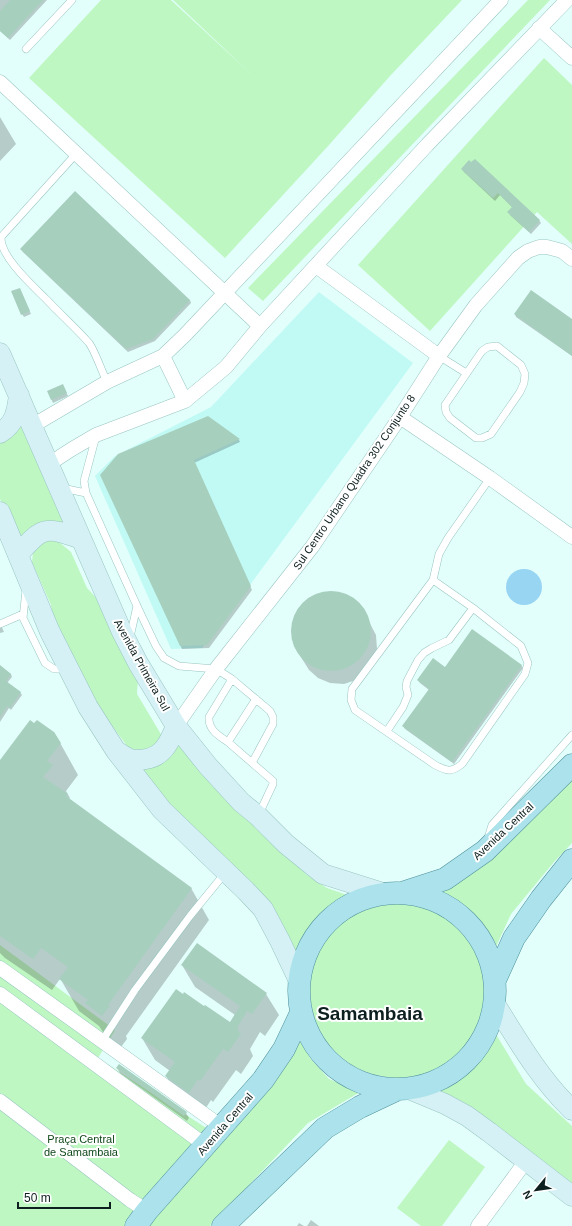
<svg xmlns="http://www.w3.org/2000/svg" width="572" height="1226" font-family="Arial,sans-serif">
	<rect width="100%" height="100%" fill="#e3fffc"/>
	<!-- built -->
	<path fill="#c1faf4" d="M 319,292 L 413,363 L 250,585 L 202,648 L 171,649 L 95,476 L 115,456 L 211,407 Z"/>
	<!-- green -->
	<path fill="#bef7c2" d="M 101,0 L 171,0 L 250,73 L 173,0 L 462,0 L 390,76 L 329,145 L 225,258 L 29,78 Z
		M 528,0 L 550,0 L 263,301 L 248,288 Z
		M 544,58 L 572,85 L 572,244 L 537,212 L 430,331 L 358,265 Z
		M 23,419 L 68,525 L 20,545 L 0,499 L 0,440 Z
		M 50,540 L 59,542 L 71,552 L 87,588 L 101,603 L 138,679 L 137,694 L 162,736 L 156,753 L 130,750 L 101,711 L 53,623 L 51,605 L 32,562 L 33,551 L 40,544 Z
		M 173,738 L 268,837 L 307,875 L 327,888 L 353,897 C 344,903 332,908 324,916 C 313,927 304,941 297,955 L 132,766 Z
		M 572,769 L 572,843 L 554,862 L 511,914 L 495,949 L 485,927 L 453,902 L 432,893 Z
		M310 990a88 88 0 1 1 176 0a88 88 0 1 1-176 0Z
		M 0,945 L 115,1030 L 98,1058 L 211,1131 L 130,1226 L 0,1226 Z
		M 494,1031 L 526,1084 L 572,1126 L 572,1189 L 437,1090 C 460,1075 481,1057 494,1031 Z
		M 298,1035 L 310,1058 L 329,1079 L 360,1092 L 308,1123 L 210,1226 L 139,1226 Z
		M 449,1140 L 485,1167 L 442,1226 L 421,1226 L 397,1208 Z"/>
	<!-- water -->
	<path fill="#97d5f3" d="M506 587a18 18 0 1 1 36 0a18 18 0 1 1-36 0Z"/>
	<!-- shadow -->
	<path fill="#0003" d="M 0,0 L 47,0 L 10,40 L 0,31 Z
		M 0,117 L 16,144 L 0,161 Z
		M 469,161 L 539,220 L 541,223 L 531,234 L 510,215 L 513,208 L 500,195 L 495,201 L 464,172 L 462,169 Z
		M 21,249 L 190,300 L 191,303 L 155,341 L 128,352 L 23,252 Z
		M 21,292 L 31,314 L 24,317 L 22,314 Z
		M 515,314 L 572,320 L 572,356 L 516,317 Z
		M 64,388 L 68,396 L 53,403 L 48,392 Z
		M 208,417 L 239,440 L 240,442 L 194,463 L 252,590 L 209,648 L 182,649 L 101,475 Z
		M 330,592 L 343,594 L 354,600 L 363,610 L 376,635 L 377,649 L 374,661 L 356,680 L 344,684 L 330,683 L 318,678 L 309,670 L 294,646 L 292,633 L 293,621 L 298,609 L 307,600 L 318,594 Z
		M 0,623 L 4,632 L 0,633 Z
		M 521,665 L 523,668 L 454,764 L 405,729 L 403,726 L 429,690 L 420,683 L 418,680 Z
		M 0,666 L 11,674 L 12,677 L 7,683 L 20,692 L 22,695 L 11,710 L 9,708 L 0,722 Z
		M 54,732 L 78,775 L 66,791 L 70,798 L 69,799 L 191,888 L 209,920 L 126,1036 L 127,1039 L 121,1047 L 105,1035 L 99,1026 L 79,1011 L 61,980 L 60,979 L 52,990 L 5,958 L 0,953 L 0,763 Z
		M 182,965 L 266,994 L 279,1015 L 265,1036 L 260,1032 L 250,1049 L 253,1056 L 241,1074 L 236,1070 L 213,1102 L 211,1100 L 202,1114 L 179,1098 L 166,1076 L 170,1071 L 155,1060 L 142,1038 L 230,1023 L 235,1015 L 195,987 Z
		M 117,1068 L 186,1113 L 189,1118 L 187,1121 L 120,1073 Z
		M 311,1220 L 319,1226 L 307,1226 Z
		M 299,1223 L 304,1226 L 297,1226 Z"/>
	<!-- building -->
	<path fill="#a7cfbe" d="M 10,0 L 43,0 L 8,38 L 0,31 L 0,11 Z
		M 475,159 L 540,220 L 529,232 L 507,212 L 512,207 L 498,193 L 493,198 L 461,169 L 469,160 L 471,162 Z
		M 75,191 L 190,300 L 153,339 L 126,349 L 20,249 Z
		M 20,288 L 30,311 L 21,315 L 11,291 Z
		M 531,290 L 572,319 L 572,356 L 514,314 Z
		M 63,384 L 67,393 L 51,400 L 47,391 Z
		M 208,416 L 240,439 L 194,460 L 251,586 L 207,645 L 180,646 L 100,475 L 118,454 Z
		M291 631a40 40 0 1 1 80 0a40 40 0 1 1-80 0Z
		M 472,629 L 522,665 L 452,762 L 402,726 L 429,689 L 417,680 L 433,658 L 445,667 Z
		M 0,665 L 11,674 L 6,681 L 21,692 L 10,708 L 7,706 L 0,717 Z
		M 30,720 L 34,723 L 37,720 L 54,732 L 61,743 L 47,761 L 53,765 L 43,777 L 68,794 L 66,796 L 192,888 L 108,1005 L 110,1006 L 102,1016 L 85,1003 L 88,1000 L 59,979 L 68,967 L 41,948 L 33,959 L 0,936 L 0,760 Z
		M 197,943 L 267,993 L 252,1014 L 247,1011 L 237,1028 L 239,1029 L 238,1031 L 241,1034 L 228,1052 L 223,1049 L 200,1081 L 198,1079 L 189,1093 L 165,1076 L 175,1062 L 141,1038 L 176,989 L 183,994 L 184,992 L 204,1006 L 205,1005 L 230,1022 L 240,1006 L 181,965 Z
		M 119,1064 L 187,1112 L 184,1116 L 116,1068 Z"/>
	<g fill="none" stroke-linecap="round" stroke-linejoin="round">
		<!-- lane casing -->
		<g stroke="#99c6c1" stroke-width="8">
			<path id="lane" d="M 26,49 L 72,0
				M 76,154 L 1,237 C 0,257 34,287 46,299 C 60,314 76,328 89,343 C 95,351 102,372 107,382
				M 497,346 L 521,365 L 525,374 L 524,383 L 520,392 L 491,434 L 482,438 L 476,438 L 450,418 L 446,412 L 445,405 L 482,351 L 488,347 Z
				M 439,356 L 466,373
				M 96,436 L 84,481 L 86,493 L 137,606 L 156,646 L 164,658 L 179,666 L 216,669 L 232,679 L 270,711 L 273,717 L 273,724 L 252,763
				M 62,488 L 86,493
				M 433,580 L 473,608 L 521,646 L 528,663 L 525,674 L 462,764 C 451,773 447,771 435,765 L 355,710 L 351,700 L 352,689 Z
				M 433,580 L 439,554 L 448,538 L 490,478
				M 26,590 L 23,618 L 45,663 L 54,669 L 66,669
				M 0,624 L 23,614
				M 130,637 L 137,606
				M 256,699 L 228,742 L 273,781 L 273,784 L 259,814
				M 387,731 L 403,707 L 408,695 L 406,687 L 407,681 L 418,660 L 424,653 L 432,648 L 449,640 L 473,608
				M 228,742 C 219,736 208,730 209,717 L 232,679
				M 488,838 L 492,825 L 572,735
				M 102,1041 L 135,990 L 190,916 L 225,873"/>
		</g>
		<!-- street casing -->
		<g stroke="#99c6c1" stroke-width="15">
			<path id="street" d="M 539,28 L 572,58
				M 0,82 L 260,326
				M 316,266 L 439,356
				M 163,356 L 185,401
				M 400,417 L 490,478 L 572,537
				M 32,426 L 107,382 L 163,356 L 185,335 L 501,0
				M 49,464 L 72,449 L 96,435 L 185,401 L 226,367 L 260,326 L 427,145 L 567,0
				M 176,726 L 216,669 L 312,547 L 400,417 L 439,356 L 476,305 L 518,258 L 528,251 L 539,247 L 547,247 L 562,251 L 572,259
				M 0,968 L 222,1127
				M 0,994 L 205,1145
				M 0,1101 L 130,1200 L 147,1211
				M 478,1226 L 526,1161"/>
		</g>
		<!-- secondary casing -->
		<g stroke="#99c6c1" stroke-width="21">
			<path id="secondary" d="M 0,353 L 122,632 L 138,663 L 176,726 L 208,766 L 241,802 L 258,816 L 286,844 L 323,874 L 383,893
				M 0,433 C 15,424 17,411 19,395
				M 0,512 L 50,632 L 88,707 L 116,751 L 162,810 L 246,891 L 263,909 L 280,941 L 299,981
				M 18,555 C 42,526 46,526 81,539
				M 116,751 C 120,753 125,757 130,759 C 135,760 141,760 146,759 C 164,756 170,741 176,726
				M 495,1004 C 518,1041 540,1079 572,1110
				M 409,1089 L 445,1104 L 467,1116 L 489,1132 L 572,1196"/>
		</g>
		<!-- primary casing -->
		<g stroke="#4f919b" stroke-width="23">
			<path id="primary" d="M 405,892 L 445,879 L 485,851 L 572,765
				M299 991a98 98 0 1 1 196 0a98 98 0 1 1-196 0Z
				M 495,980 L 514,938 L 541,899 L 572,860
				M 136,1226 L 147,1211 L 263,1080 L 284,1049 L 301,1013
				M 223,1226 L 325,1128 L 360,1107 L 396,1090"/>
		</g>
		<!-- lane -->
		<use href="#lane" stroke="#fff" stroke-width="7"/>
		<!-- street -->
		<use href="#street" stroke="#fff" stroke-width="14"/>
		<!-- secondary -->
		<use href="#secondary" stroke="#d5f1f5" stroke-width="20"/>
		<!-- primary -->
		<use href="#primary" stroke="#abe2eb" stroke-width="22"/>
	</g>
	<g text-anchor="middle" stroke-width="4" stroke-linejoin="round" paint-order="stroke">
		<!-- street labels -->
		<g font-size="11" fill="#0d1f1e" stroke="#fff">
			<text transform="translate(354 482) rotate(-56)" y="4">Sul Centro Urbano Quadra 302 Conjunto 8</text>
			<text transform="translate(142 665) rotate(61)" y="4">Avenida Primeira Sul</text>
			<text transform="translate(503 831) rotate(-43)" y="4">Avenida Central</text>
			<text transform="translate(225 1124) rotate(-49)" y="4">Avenida Central</text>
		</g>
		<!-- park labels -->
		<g font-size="11" fill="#11491b" stroke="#fff">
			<text x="81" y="1143">Praça Central<tspan x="81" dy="13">de Samambaia</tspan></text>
		</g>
		<!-- town labels -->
		<g font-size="19" font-weight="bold" fill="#0d1f1e" stroke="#fff">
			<text x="370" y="1020">Samambaia</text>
		</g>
	</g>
	<!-- north arrow -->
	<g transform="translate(536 1190) rotate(241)" stroke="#ffffff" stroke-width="3" paint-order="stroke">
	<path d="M0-3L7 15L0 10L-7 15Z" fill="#0d1f1e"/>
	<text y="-6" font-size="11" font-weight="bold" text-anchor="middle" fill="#0d1f1e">N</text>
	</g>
	<!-- scale -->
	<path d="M18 1202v6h92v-6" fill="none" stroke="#0d1f1e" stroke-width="2"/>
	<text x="24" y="1202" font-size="12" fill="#0d1f1e" stroke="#ffffff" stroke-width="3" paint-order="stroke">50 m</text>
</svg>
